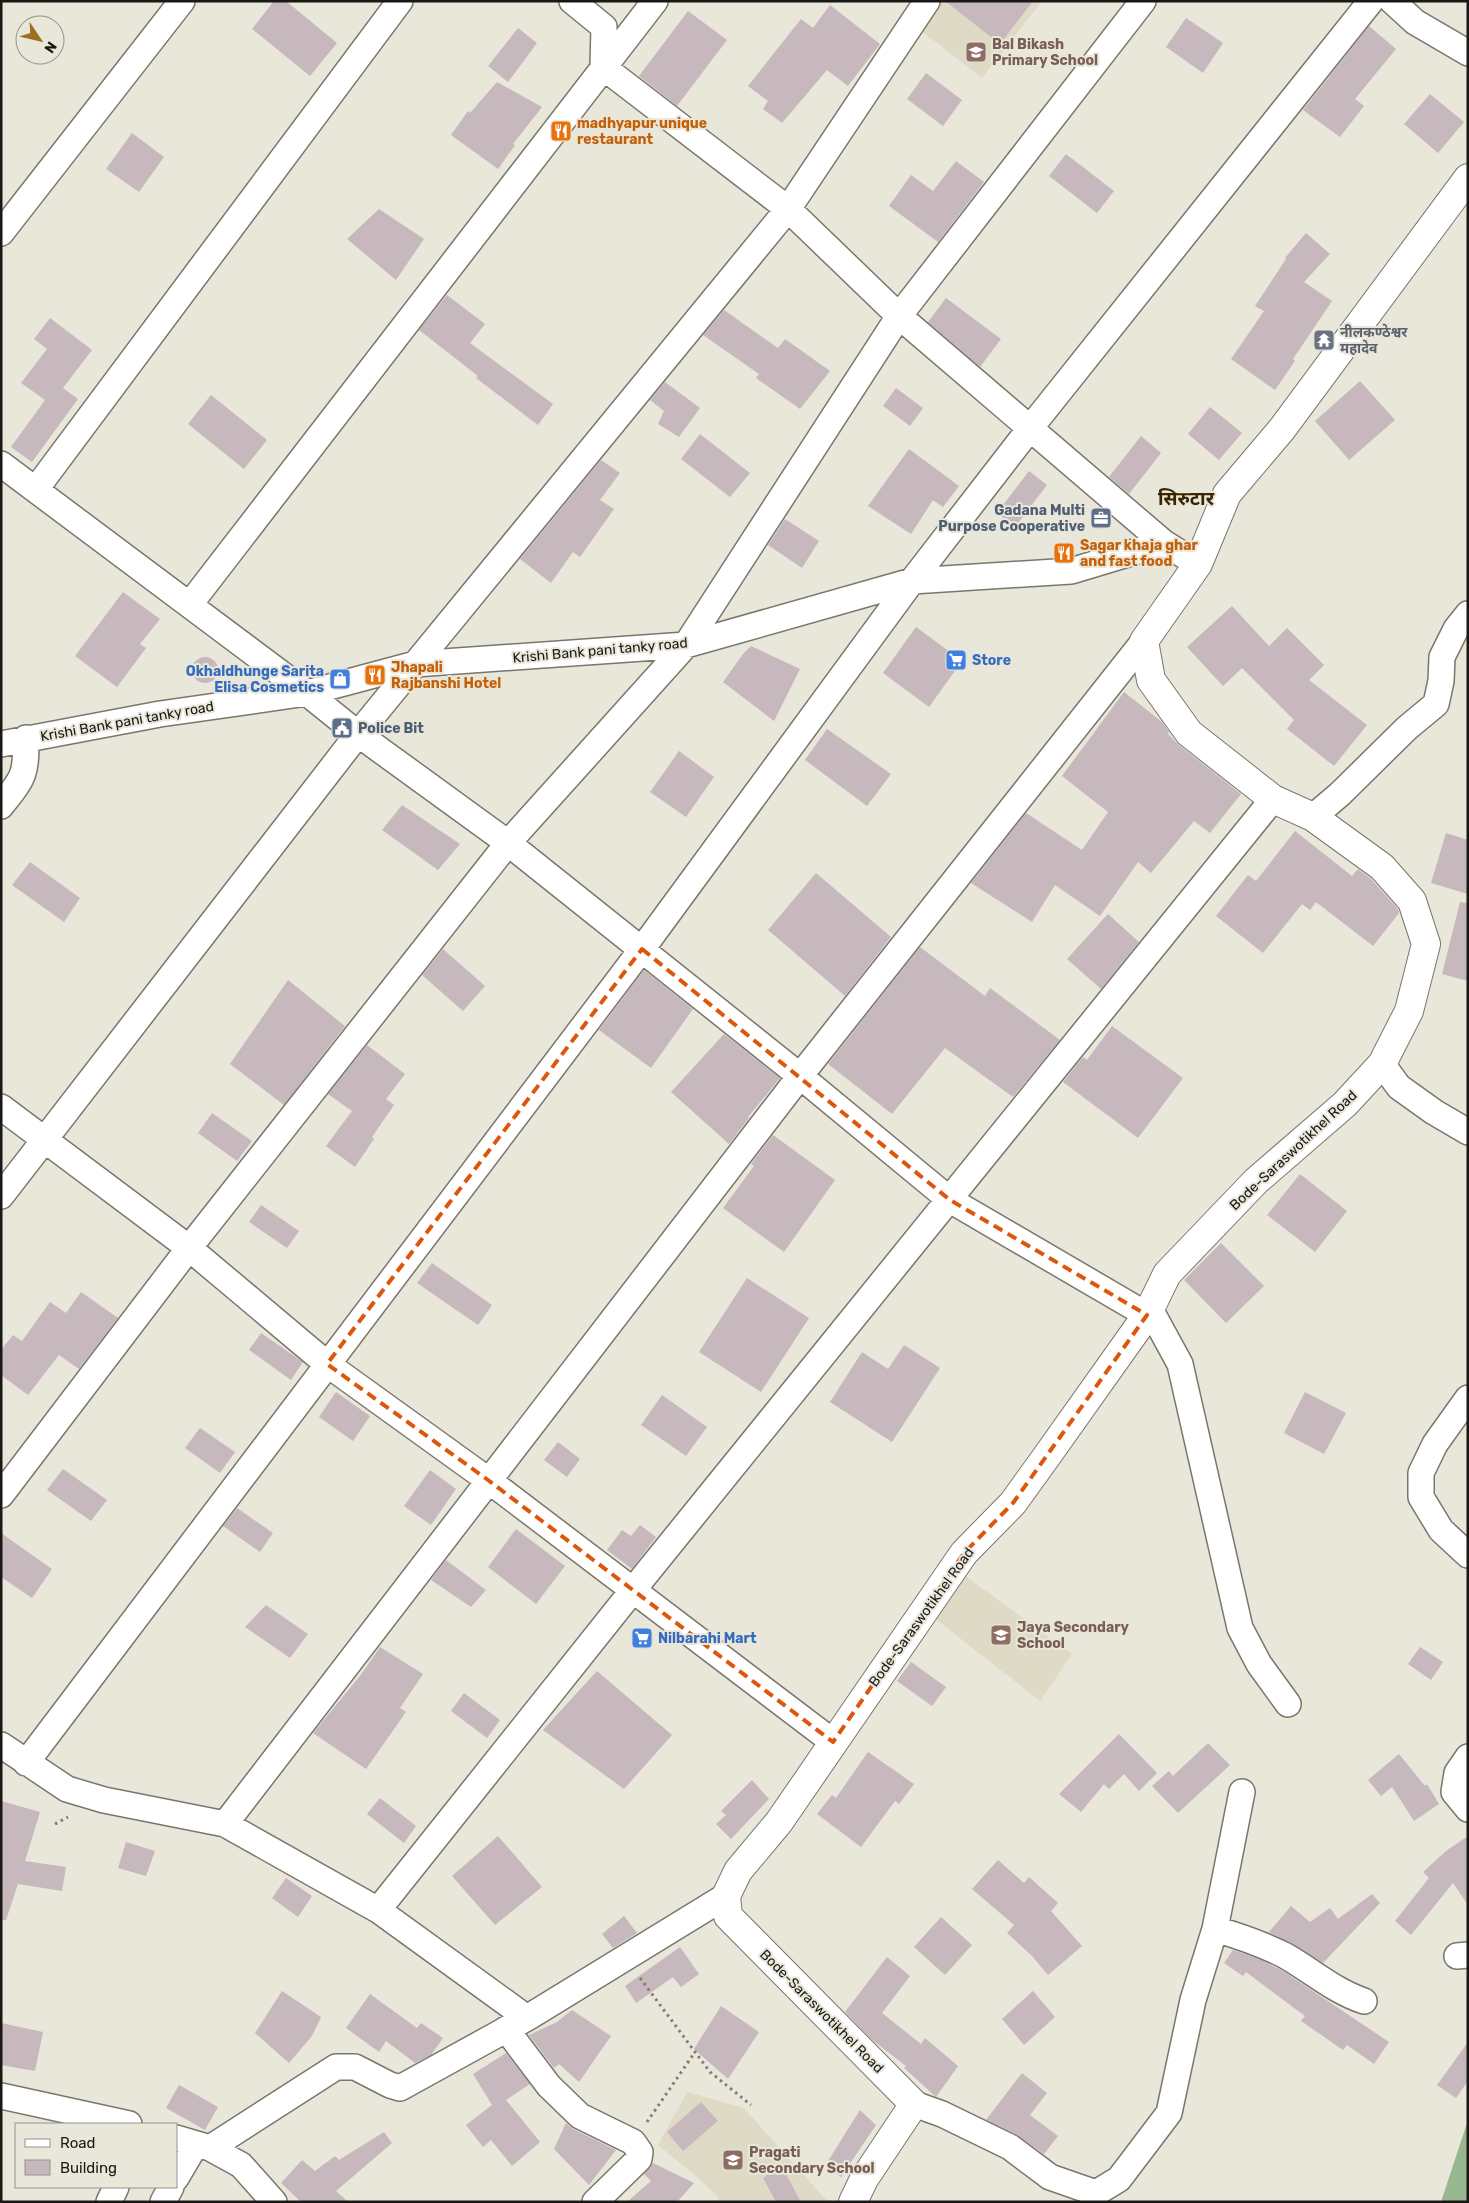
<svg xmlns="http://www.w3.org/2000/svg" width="1469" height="2203" font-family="Rubik,'Noto Sans Devanagari',sans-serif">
	<rect width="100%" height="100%" fill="#e9e6da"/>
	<!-- built -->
	<path fill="#dfdac6" d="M 934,1 L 1042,1 L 982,78 L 915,26 Z
		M 964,1575 L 1072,1654 L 1040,1701 L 932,1616 Z
		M 687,2092 L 744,2108 L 828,2202 L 718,2202 L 718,2197 L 695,2175 L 658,2145 Z"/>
	<!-- forest -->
	<path fill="#97b78e" d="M 1468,2120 L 1468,2202 L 1441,2202 Z"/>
	<!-- building -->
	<path fill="#c6b8bd" d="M 274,1 L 286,1 L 337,43 L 310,76 L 252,29 Z
		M 945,1 L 1033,1 L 1000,44 Z
		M 830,5 L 880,44 L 848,86 L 827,70 L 782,123 L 763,109 L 768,101 L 748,86 L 801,19 L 813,28 Z
		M 688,11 L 727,40 L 677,106 L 639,76 Z
		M 1186,18 L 1223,43 L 1203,73 L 1166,47 Z
		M 1369,26 L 1396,49 L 1355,99 L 1364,106 L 1340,137 L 1303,110 Z
		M 518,28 L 537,43 L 508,82 L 488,66 Z
		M 926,73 L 962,100 L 943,126 L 907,99 Z
		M 497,82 L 542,107 L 513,144 L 515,145 L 498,169 L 451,135 L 468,111 L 470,113 Z
		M 1430,94 L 1464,122 L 1438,153 L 1404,124 Z
		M 132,133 L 164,157 L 139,192 L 106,169 Z
		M 1066,154 L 1114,191 L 1097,213 L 1049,176 Z
		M 956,161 L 984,182 L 938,242 L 889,206 L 911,175 L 933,191 Z
		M 379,209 L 424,239 L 396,280 L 347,239 Z
		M 1306,233 L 1330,254 L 1304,282 L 1332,301 L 1293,359 L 1295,361 L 1275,390 L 1231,359 L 1264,311 L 1255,306 L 1286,259 L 1285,258 Z
		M 447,295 L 485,324 L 470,343 L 553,404 L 538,425 L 476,378 L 478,376 L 419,330 Z
		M 946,298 L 1001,339 L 980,367 L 928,322 Z
		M 724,310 L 778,348 L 785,339 L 830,371 L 800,409 L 756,378 L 759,374 L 703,335 Z
		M 50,318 L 92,350 L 63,388 L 78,399 L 32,462 L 11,447 L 45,400 L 21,383 L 47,349 L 34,339 Z
		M 1360,381 L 1395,420 L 1349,460 L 1315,421 Z
		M 665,382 L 700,408 L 679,437 L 658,424 L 664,411 L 650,400 Z
		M 896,388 L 923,408 L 910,426 L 883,406 Z
		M 211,395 L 267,440 L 244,469 L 188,424 Z
		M 1210,407 L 1242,433 L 1219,460 L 1188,434 Z
		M 700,434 L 750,473 L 730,497 L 681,459 Z
		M 1141,436 L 1161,453 L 1129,494 L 1109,477 Z
		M 909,449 L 959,486 L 943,507 L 933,500 L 911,534 L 868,506 Z
		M 601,460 L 620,473 L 600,500 L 614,509 L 580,557 L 573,552 L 551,583 L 520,559 Z
		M 1029,471 L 1047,485 L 1015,527 L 997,513 Z
		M 785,519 L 819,541 L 802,568 L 768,545 Z
		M 123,592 L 160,619 L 140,644 L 146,648 L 117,687 L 75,656 Z
		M 1232,606 L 1269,646 L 1287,628 L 1324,665 L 1309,680 L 1367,725 L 1334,766 L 1287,729 L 1294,720 L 1242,668 L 1223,686 L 1187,647 Z
		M 916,627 L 962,661 L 929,707 L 883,673 Z
		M 751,646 L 800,669 L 774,721 L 723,682 L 743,654 Z
		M192 670a13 13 0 1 1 26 0a13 13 0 1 1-26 0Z
		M 1124,692 L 1162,722 L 1169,732 L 1168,734 L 1179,745 L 1241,794 L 1210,833 L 1194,821 L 1151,873 L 1138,862 L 1100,916 L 1055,885 L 1032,922 L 971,883 L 1026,813 L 1082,850 L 1108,812 L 1062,776 Z
		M 827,729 L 891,774 L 867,806 L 805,760 Z
		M 679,751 L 714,777 L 686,817 L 650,792 Z
		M 402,805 L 460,844 L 438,870 L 382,830 Z
		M 1295,831 L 1352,876 L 1358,869 L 1371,879 L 1398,909 L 1399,913 L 1373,946 L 1316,902 L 1310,910 L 1302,904 L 1263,953 L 1216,916 L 1248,875 L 1256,881 Z
		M 1446,833 L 1468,840 L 1468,894 L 1431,883 Z
		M 30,862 L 80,898 L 64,922 L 12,885 Z
		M 816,873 L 891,937 L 845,996 L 768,930 Z
		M 1460,902 L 1468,903 L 1468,981 L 1442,974 Z
		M 1108,914 L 1139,942 L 1101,989 L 1067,959 Z
		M 920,947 L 985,996 L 990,988 L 1060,1040 L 1013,1097 L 945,1048 L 892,1114 L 828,1064 Z
		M 443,949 L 485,986 L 463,1011 L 422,975 Z
		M 644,970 L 693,1009 L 651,1068 L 599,1030 Z
		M 288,980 L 345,1026 L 284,1105 L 230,1064 Z
		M 1112,1026 L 1183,1078 L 1138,1138 L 1063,1082 L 1083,1057 L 1087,1060 Z
		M 724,1034 L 780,1078 L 748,1117 L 749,1118 L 729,1144 L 671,1092 Z
		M 367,1045 L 405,1074 L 386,1099 L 394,1105 L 372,1137 L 374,1139 L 355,1167 L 326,1146 L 352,1111 L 328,1094 Z
		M 212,1113 L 252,1141 L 237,1161 L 198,1133 Z
		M 773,1135 L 835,1180 L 784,1252 L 723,1208 L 754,1166 L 751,1164 Z
		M 1300,1174 L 1347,1211 L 1315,1252 L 1267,1215 Z
		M 261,1205 L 299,1231 L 287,1248 L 249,1222 Z
		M 1221,1243 L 1264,1286 L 1226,1323 L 1184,1280 Z
		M 432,1263 L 492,1305 L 478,1325 L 417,1283 Z
		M 747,1278 L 809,1318 L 761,1392 L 699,1352 Z
		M 81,1292 L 118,1318 L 79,1369 L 59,1355 L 28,1395 L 1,1375 L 1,1350 L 13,1335 L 22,1341 L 50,1302 L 66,1313 Z
		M 261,1333 L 303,1362 L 291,1380 L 249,1350 Z
		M 904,1345 L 940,1368 L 892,1442 L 830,1402 L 862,1352 L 888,1369 Z
		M 336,1392 L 370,1416 L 353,1441 L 319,1417 Z
		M 1305,1392 L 1346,1413 L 1324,1454 L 1284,1433 Z
		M 662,1395 L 707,1427 L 686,1456 L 641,1425 Z
		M 200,1428 L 235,1452 L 220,1473 L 185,1448 Z
		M 558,1442 L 580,1459 L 567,1477 L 544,1460 Z
		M 63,1469 L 107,1500 L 91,1521 L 47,1490 Z
		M 430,1470 L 456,1489 L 431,1525 L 404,1506 Z
		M 237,1508 L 273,1533 L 260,1552 L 223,1526 Z
		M 640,1525 L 656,1537 L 632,1569 L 607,1550 L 622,1530 L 631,1536 Z
		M 516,1529 L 565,1566 L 536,1604 L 488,1567 Z
		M 1,1533 L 52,1569 L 32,1598 L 1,1577 Z
		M 446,1560 L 486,1590 L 471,1607 L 431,1580 Z
		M 266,1605 L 308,1634 L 290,1658 L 245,1627 Z
		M 380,1647 L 423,1674 L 400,1708 L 406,1712 L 366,1769 L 313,1733 L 360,1676 Z
		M 1420,1647 L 1443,1662 L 1431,1680 L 1408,1664 Z
		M 911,1662 L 946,1687 L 932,1706 L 897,1681 Z
		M 597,1671 L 672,1735 L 624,1789 L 543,1730 Z
		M 464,1693 L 500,1720 L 487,1738 L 451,1711 Z
		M 1119,1734 L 1157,1773 L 1139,1791 L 1124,1774 L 1109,1789 L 1104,1784 L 1081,1812 L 1059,1794 Z
		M 1208,1743 L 1230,1765 L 1178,1813 L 1152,1786 L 1169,1771 L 1173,1776 Z
		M 868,1752 L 914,1784 L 899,1804 L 895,1801 L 861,1847 L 817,1814 L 832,1795 L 836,1798 Z
		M 1399,1754 L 1425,1786 L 1427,1784 L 1439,1804 L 1414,1821 L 1392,1787 L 1381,1796 L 1368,1780 Z
		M 752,1780 L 769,1799 L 731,1839 L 716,1824 L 726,1815 L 721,1811 Z
		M 380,1798 L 416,1826 L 404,1843 L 367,1814 Z
		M 1,1801 L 40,1812 L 25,1861 L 66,1867 L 62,1891 L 18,1884 L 6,1920 L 1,1920 Z
		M 498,1836 L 542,1887 L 495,1925 L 452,1876 Z
		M 1468,1836 L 1468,1905 L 1453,1883 L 1411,1935 L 1395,1921 L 1429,1878 L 1423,1872 L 1446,1851 Z
		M 126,1842 L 155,1851 L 146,1876 L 118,1868 Z
		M 998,1860 L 1024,1883 L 1029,1877 L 1058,1903 L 1051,1911 L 1082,1946 L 1048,1975 L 1032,1956 L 1007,1933 L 1014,1925 L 972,1889 Z
		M 286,1878 L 312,1896 L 298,1917 L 272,1898 Z
		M 1372,1894 L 1380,1903 L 1323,1963 L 1291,1943 L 1269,1932 L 1291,1906 L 1310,1922 L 1330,1908 L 1338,1919 Z
		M 624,1916 L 637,1933 L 613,1948 L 602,1934 Z
		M 941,1917 L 972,1945 L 945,1975 L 914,1947 Z
		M 680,1947 L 699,1974 L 681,1987 L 673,1977 L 636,2003 L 625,1986 Z
		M 1233,1950 L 1262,1960 L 1286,1973 L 1389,2042 L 1374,2064 L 1347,2045 L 1343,2050 L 1301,2021 L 1305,2016 L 1246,1972 L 1243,1976 L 1224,1963 Z
		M 887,1957 L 910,1976 L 882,2013 L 921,2044 L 925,2038 L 958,2066 L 936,2097 L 904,2068 L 906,2066 L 871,2039 L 845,2012 Z
		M 282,1991 L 321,2017 L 312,2036 L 289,2063 L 255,2033 Z
		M 1033,1991 L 1055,2017 L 1024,2045 L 1002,2019 Z
		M 370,1994 L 417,2028 L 421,2023 L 443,2038 L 431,2055 L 415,2063 L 386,2041 L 379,2052 L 346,2028 Z
		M 721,2006 L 759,2032 L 728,2079 L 694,2049 Z
		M 572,2010 L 611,2036 L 579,2082 L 559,2064 L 554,2068 L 529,2035 L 557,2022 Z
		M 1,2023 L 43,2032 L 35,2071 L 1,2065 Z
		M 1468,2042 L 1468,2081 L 1456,2098 L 1437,2085 Z
		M 506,2053 L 530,2084 L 506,2100 L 540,2142 L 512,2166 L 491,2140 L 483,2147 L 466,2125 L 492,2105 L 473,2074 Z
		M 1022,2073 L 1047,2093 L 1030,2115 L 1058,2136 L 1044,2154 L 1016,2134 L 986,2120 Z
		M 179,2085 L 218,2107 L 205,2130 L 166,2108 Z
		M 701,2102 L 718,2121 L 683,2151 L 667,2132 Z
		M 860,2110 L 876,2125 L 841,2177 L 825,2166 Z
		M 566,2123 L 573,2129 L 616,2150 L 589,2185 L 554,2149 Z
		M 384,2132 L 392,2143 L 336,2191 L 348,2202 L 301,2202 L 281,2183 L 302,2160 L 315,2171 L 335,2156 L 339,2160 Z
		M 653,2163 L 694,2183 L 677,2202 L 627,2202 L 651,2181 L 644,2174 Z
		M 781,2165 L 801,2202 L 776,2202 L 763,2178 Z"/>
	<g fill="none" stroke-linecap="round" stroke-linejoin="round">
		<!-- street casing -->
		<g stroke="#79766b" stroke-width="28">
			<path id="street" d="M 572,1 L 604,27 L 603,67 L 788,209 L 899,316 L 1164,543 L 1198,564
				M 1392,1 L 1415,22 L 1468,53
				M 1,233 L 182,1
				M 1,464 L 307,693 L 358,734 L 508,843 L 800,1076 L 950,1200 L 1147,1315
				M 36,489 L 400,1
				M 190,604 L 655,1
				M 1,744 L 160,714 L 307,693 L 415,664 L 686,645 L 912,581 L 1071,571 L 1164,543
				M 1,806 C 24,777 26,776 26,738
				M 1313,817 L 1340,794 L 1407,728 L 1436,704 L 1441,681 L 1442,657 L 1456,629 L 1468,614
				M 1382,1064 L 1399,1087 L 1434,1112 L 1468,1132
				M 1,1107 L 189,1248 L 327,1364 L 488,1480 L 833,1742
				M 1,1196 L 358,734 L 788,209 L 927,1
				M 1150,1309 L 1180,1364 L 1240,1628 L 1259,1664 L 1288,1704
				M 1468,1398 L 1435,1444 L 1421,1473 L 1421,1497 L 1441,1530 L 1468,1555
				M 1,1495 L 189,1248 L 508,843 L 686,645 L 899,316 L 1143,1
				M 1,1745 L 67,1789 L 104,1800 L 225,1824 L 378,1910 L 527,2018
				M 1468,1757 L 1457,1773 L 1454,1792 L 1468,1809
				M 26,1763 L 642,949 L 912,581 L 1031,427 L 1371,1
				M 225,1824 L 800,1076 L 1144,641
				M 378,1910 L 633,1590 L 1273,799
				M 1215,1929 C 1239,1936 1262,1944 1284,1955 C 1311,1970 1334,1991 1364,2001
				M 1457,1956 L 1468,1955
				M 506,2029 L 549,2086 L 580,2116 L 633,2142 L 640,2152 L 639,2159 L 595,2202
				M 1,2096 L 129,2124
				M 914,2104 L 942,2114 L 1010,2147 L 1050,2177 L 1096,2193 L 1119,2179 L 1169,2113 L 1193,2000 L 1215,1929 L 1242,1792
				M 176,2138 L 210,2148 L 241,2165 L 274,2202
				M 210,2148 L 336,2067 L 355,2067 L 390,2085 L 400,2088 L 527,2018 L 726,1896
				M 176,2178 L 196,2144
				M 109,2202 L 116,2187
				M 163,2202 L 171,2187"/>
		</g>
		<!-- secondary casing -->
		<g stroke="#79766b" stroke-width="30">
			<path id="secondary" d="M 853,2202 L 864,2179 L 914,2104 L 728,1916 L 726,1896 L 738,1871 L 779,1822 L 964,1553 L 1013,1503 L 1049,1453 L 1147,1315 L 1167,1274 L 1256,1181 L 1345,1104 L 1382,1064 L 1409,1011 L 1426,944 L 1412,901 L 1382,867 L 1313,817 L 1273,799 L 1189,733 L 1151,680 L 1144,641 L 1198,564 L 1227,494 L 1282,429 L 1468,178"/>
		</g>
		<!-- path -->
		<path stroke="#7f7d75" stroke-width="3" stroke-dasharray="2.5 4" stroke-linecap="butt" d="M 55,1824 L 68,1817
			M 640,1978 L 710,2072 L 751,2105
			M 647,2122 L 695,2052"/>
		<!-- street -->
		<use href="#street" stroke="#fff" stroke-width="25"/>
		<!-- secondary -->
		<use href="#secondary" stroke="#fff" stroke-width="28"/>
	</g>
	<!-- marked area -->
	<path fill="none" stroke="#de560c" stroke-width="4" stroke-dasharray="10 6" stroke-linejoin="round" d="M 642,949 L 950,1200 L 1147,1315 L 1013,1503 L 964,1553 L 833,1742 L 488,1480 L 327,1364 Z"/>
	<!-- icons -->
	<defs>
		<g id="school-square" transform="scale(1.125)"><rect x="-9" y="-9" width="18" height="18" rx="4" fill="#8d6e63" stroke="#e9e6da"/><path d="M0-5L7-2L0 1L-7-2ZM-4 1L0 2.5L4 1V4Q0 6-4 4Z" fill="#fff"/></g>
		<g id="restaurant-square" transform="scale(1.125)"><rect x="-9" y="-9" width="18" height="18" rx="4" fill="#e8710a" stroke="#e9e6da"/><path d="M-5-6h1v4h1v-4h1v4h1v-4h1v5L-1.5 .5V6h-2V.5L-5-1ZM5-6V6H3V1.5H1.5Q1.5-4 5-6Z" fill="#fff"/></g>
		<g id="temple-square" transform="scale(1.125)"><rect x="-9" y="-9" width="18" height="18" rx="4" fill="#6b7280" stroke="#e9e6da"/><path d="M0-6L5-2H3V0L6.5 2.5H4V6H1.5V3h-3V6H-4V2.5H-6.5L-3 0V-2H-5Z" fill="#fff"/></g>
		<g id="office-square" transform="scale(1.125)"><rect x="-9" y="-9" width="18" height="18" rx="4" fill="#5c6f8a" stroke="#e9e6da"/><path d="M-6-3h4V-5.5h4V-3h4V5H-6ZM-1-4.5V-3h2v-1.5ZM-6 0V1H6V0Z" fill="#fff"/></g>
		<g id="supermarket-square" transform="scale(1.125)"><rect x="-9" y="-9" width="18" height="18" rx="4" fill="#3f7fe0" stroke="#e9e6da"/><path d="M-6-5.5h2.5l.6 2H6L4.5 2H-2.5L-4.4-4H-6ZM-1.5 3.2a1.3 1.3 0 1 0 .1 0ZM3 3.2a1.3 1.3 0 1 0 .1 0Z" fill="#fff"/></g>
		<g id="shop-square" transform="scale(1.125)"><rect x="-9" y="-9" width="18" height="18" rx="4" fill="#3f7fe0" stroke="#e9e6da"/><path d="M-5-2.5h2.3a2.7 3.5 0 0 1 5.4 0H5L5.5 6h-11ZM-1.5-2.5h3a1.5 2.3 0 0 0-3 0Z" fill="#fff"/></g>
		<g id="civic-square" transform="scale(1.125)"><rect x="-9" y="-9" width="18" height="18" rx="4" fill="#5c6f8a" stroke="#e9e6da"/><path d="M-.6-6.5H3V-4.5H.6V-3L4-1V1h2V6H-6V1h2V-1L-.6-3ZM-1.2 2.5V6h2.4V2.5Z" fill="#fff"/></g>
	</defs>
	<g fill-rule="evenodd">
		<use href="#school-square" x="976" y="52"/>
		<use href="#restaurant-square" x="561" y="131"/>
		<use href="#temple-square" x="1324" y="340"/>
		<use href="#office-square" x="1101" y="518"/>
		<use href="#restaurant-square" x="1064" y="553"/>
		<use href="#supermarket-square" x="956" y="660"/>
		<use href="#restaurant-square" x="375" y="675"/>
		<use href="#shop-square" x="340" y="679"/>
		<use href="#civic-square" x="342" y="728"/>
		<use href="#school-square" x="1001" y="1635"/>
		<use href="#supermarket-square" x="642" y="1638"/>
		<use href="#school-square" x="733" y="2160"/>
	</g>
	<g text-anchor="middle" stroke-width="4" stroke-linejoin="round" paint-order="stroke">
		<!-- education labels -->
		<g font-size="14" font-weight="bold" fill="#785e54" stroke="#e9e6da" text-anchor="start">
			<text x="992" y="49">Bal Bikash<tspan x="992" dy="16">Primary School</tspan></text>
			<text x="1017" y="1632">Jaya Secondary<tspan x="1017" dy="16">School</tspan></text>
			<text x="749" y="2157">Pragati<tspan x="749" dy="16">Secondary School</tspan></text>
		</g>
		<!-- food labels -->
		<g font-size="14" font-weight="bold" fill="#c56008" stroke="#e9e6da" text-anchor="start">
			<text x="577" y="128">madhyapur unique<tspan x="577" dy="16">restaurant</tspan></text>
			<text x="1080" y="550">Sagar khaja ghar<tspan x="1080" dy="16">and fast food</tspan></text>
			<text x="391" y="672">Jhapali<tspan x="391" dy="16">Rajbanshi Hotel</tspan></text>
		</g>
		<!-- worship labels -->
		<g font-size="14" font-weight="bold" fill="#5b616d" stroke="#e9e6da" text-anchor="start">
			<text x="1340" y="337">नीलकण्ठेश्वर<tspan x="1340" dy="16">महादेव</tspan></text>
		</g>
		<!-- service labels -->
		<g font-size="14" font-weight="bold" fill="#4e5e75" stroke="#e9e6da" text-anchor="end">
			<text x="1085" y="515">Gadana Multi<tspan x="1085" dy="16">Purpose Cooperative</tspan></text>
			<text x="358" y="733" text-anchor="start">Police Bit</text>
		</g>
		<!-- street labels -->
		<g font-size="14" fill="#191814" stroke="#e9e6da">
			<text transform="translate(600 650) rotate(-5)" y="5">Krishi Bank pani tanky road</text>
			<text transform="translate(127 721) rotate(-10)" y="5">Krishi Bank pani tanky road</text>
			<text transform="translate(1293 1150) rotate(-43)" y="5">Bode-Saraswotikhel Road</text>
			<text transform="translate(921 1617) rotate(-54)" y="5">Bode-Saraswotikhel Road</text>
			<text transform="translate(822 2011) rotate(45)" y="5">Bode-Saraswotikhel Road</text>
		</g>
		<!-- shop labels -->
		<g font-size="14" font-weight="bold" fill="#366cbe" stroke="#e9e6da" text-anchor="start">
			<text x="972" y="665">Store</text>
			<text x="324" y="676" text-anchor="end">Okhaldhunge Sarita<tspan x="324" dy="16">Elisa Cosmetics</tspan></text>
			<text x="658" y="1643">Nilbarahi Mart</text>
		</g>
		<!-- district labels -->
		<g font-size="19" font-weight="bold" fill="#3a2500" stroke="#e9e6da">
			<text x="1186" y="505">सिरुटार</text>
		</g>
	</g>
	<!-- border -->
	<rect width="1469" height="2203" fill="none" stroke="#191814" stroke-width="5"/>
	<!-- legend -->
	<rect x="15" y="2123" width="162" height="65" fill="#e9e6da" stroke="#96948b"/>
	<rect x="25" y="2139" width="25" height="8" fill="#ffffff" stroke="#96948b"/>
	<text x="60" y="2148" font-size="15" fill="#191814">Road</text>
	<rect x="25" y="2160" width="25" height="15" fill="#c6b8bd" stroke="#96948b"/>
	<text x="60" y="2173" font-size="15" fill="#191814">Building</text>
	<!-- north arrow -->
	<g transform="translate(40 40) rotate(125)"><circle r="24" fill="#e9e6da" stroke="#96948b"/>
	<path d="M0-4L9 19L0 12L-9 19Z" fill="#9d7021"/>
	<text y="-8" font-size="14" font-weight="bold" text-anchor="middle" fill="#191814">N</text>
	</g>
</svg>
